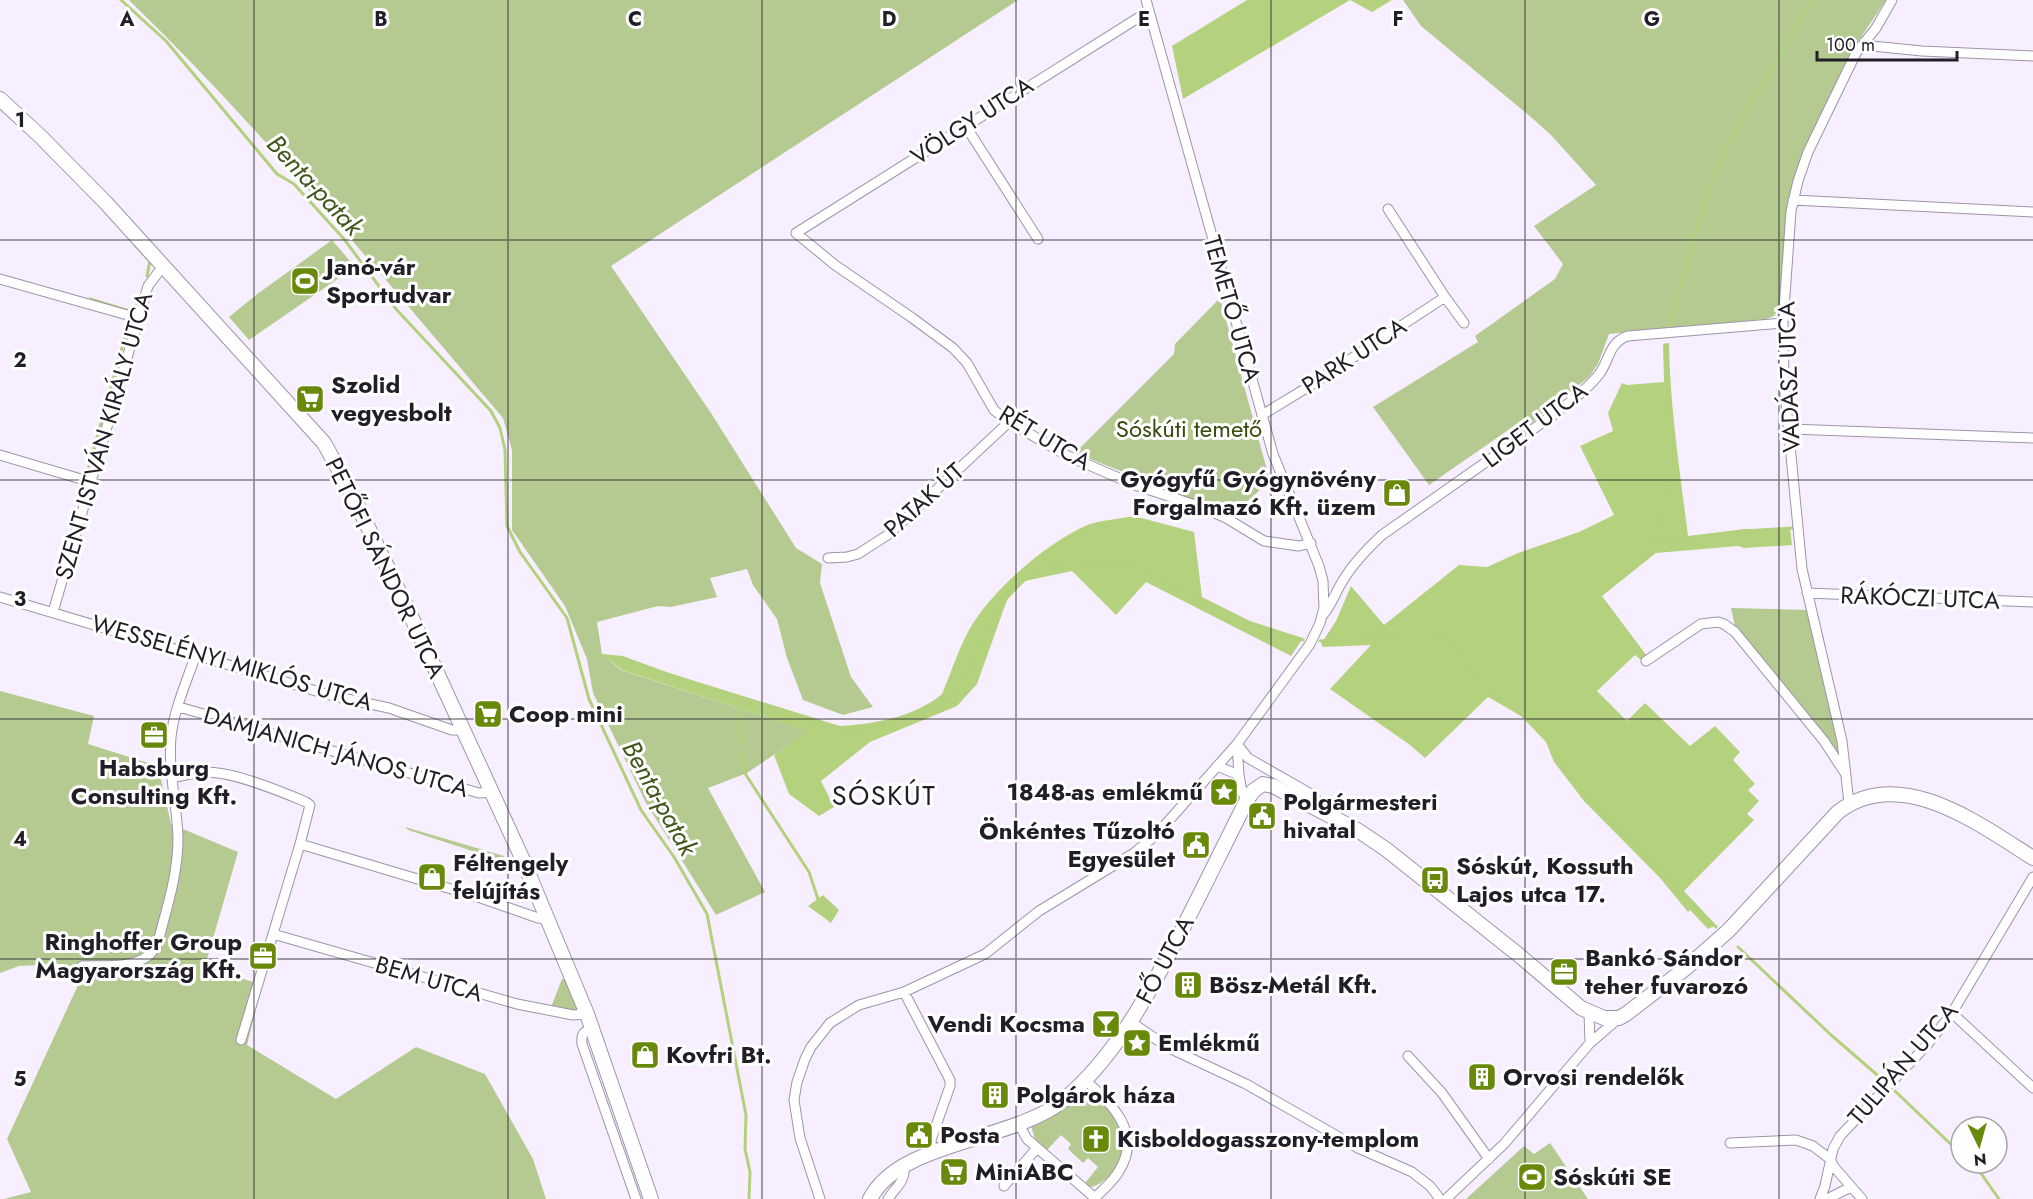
<svg xmlns="http://www.w3.org/2000/svg" width="2033" height="1199" font-family="Jost,sans-serif">
	<rect width="100%" height="100%" fill="#f7efff"/>
	<!-- green -->
	<path fill="#b4ca90" d="M 129,0 L 1018,0 L 611,266 L 711,413 L 796,548 L 822,564 L 820,583 L 851,677 L 873,707 L 843,715 L 803,700 L 787,658 L 777,619 L 753,585 L 747,569 L 710,578 L 717,597 L 671,607 L 658,606 L 597,622 L 602,654 L 621,670 L 809,731 L 747,773 L 708,788 L 765,892 L 716,915 L 646,803 L 593,693 L 587,659 L 565,606 L 512,530 L 512,450 L 503,418 C 382,276 263,130 129,0 Z
		M 1403,0 L 1886,0 L 1853,49 L 1787,210 L 1779,309 L 1774,316 L 1766,319 L 1609,334 L 1598,364 L 1589,377 L 1530,424 L 1524,419 L 1429,485 L 1373,407 L 1478,342 L 1475,336 L 1555,279 L 1563,264 L 1534,226 L 1596,185 L 1551,135 L 1532,118 L 1421,26 Z
		M 332,240 L 355,267 L 249,340 L 229,317 L 256,295 Z
		M 1220,298 L 1270,481 L 1232,515 L 1075,453 L 1174,354 L 1175,344 Z
		M 1731,608 L 1807,610 L 1839,743 L 1840,755 L 1838,755 L 1756,651 L 1735,627 Z
		M 0,691 L 94,716 L 88,744 L 158,766 L 171,824 L 238,852 L 205,966 L 262,985 L 247,1045 L 336,1099 L 416,1047 L 485,1074 L 533,1159 L 546,1199 L 4,1199 L 31,1192 L 7,1139 L 79,983 L 60,964 L 19,966 L 0,973 Z
		M 405,827 L 504,856 L 503,861 L 408,830 Z
		M 562,979 L 568,979 L 578,1007 L 574,1012 L 551,1007 Z
		M 1084,1087 C 1096,1092 1120,1122 1123,1134 C 1128,1154 1110,1183 1091,1187 L 1085,1183 L 1098,1167 L 1088,1158 L 1083,1163 L 1068,1149 L 1071,1144 L 1061,1135 L 1047,1150 L 1035,1139 L 1031,1126 L 1059,1112 Z
		M 1550,1143 L 1588,1199 L 1466,1199 L 1524,1146 L 1534,1154 Z"/>
	<!-- forest -->
	<path fill="#b4d27e" d="M 1247,0 L 1392,0 L 1372,12 L 1350,0 L 1183,99 L 1172,46 Z
		M 1669,343 C 1670,408 1680,472 1688,536 L 1745,529 L 1761,530 L 1790,528 L 1792,545 L 1744,548 L 1738,546 L 1656,553 L 1602,596 L 1647,656 L 1642,661 L 1635,655 L 1597,691 L 1627,721 L 1645,703 L 1690,746 L 1715,726 L 1740,752 L 1733,760 L 1755,784 L 1748,790 L 1759,801 L 1747,814 L 1754,820 L 1684,891 L 1716,925 L 1708,929 L 1690,910 L 1688,912 L 1660,878 L 1584,801 L 1554,762 L 1546,742 L 1521,716 L 1488,697 L 1425,758 L 1410,745 L 1330,689 L 1371,645 L 1323,647 L 1321,644 L 1336,621 L 1351,586 L 1384,625 L 1459,565 L 1487,567 L 1518,553 L 1579,532 L 1614,515 L 1580,446 L 1613,431 L 1608,413 L 1622,383 L 1627,385 L 1664,382 L 1663,344 Z
		M 1134,516 L 1194,532 L 1202,597 L 1250,621 L 1303,638 L 1291,656 L 1146,582 L 1116,615 L 1072,571 L 1025,581 L 1007,600 L 977,684 L 957,706 L 870,742 L 821,781 L 834,807 L 819,816 L 789,794 L 774,755 L 808,731 L 622,670 L 602,654 L 623,656 L 669,673 L 840,726 C 875,724 914,717 942,694 C 951,673 958,650 969,630 C 990,592 1045,544 1085,526 C 1099,520 1119,519 1134,516 Z"/>
	<!-- water -->
	<path fill="#b2d07d" d="M 823,895 L 839,910 L 831,923 L 808,906 Z"/>
	<g fill="none" stroke-linecap="round" stroke-linejoin="round">
		<!-- stream -->
		<path stroke="#b2d07d" stroke-width="3" d="M 121,0 L 166,41 L 277,174 L 294,184 L 344,239 L 396,309 L 491,411 L 500,428 L 505,450 L 507,526 L 520,552 L 567,618 L 589,699 L 641,810 L 674,857 L 707,914 L 746,1115 L 745,1149 L 750,1172 L 749,1199
			M 134,244 L 150,261 L 147,276
			M 90,299 L 126,310 L 134,310 L 138,302
			M 1669,327 L 1709,187 L 1726,146 L 1813,0
			M 88,470 L 128,326
			M 1651,544 L 1656,535 L 1662,516 L 1672,462 L 1673,439 L 1667,383 L 1666,345
			M 1651,544 L 1744,531 L 1793,528
			M 1320,641 L 1396,636 L 1410,631 L 1428,631 L 1444,637 L 1454,644 L 1469,670 L 1482,686 L 1544,731 L 1564,769 L 1590,800 L 1658,866 L 1688,899 L 1716,927
			M 597,655 L 622,659 L 820,725 L 838,729 L 863,731 L 904,719 L 935,707 L 954,693 L 969,671 L 988,627 L 1006,595 L 1037,570 L 1061,561 L 1110,562 L 1135,567 L 1254,626 L 1303,640
			M 741,699 L 739,718 L 742,744
			M 742,750 L 743,768 L 746,775 L 809,872 L 818,899
			M 1738,947 L 1830,1034 L 1883,1080
			M 1895,1091 L 1961,1154
			M 1970,1163 L 1980,1172 L 1999,1199"/>
		<!-- street casing -->
		<g stroke="#9e93aa" stroke-width="11">
			<path id="street" d="M 1146,0 L 1273,454 L 1319,566 L 1323,581 L 1324,608 L 1320,623 L 1310,644 L 1237,744 L 1239,775 L 1242,792 L 1247,800
				M 1149,11 L 796,233 L 835,265 L 911,317 L 953,348 L 967,363 L 994,410 L 1009,422 L 1068,456 L 1135,485 L 1201,507 L 1226,518 L 1264,541 L 1299,546 L 1311,543
				M 1862,45 L 1922,51 L 2033,56
				M 965,125 L 1038,239
				M 1793,200 L 2033,212
				M 0,279 L 138,318
				M 1445,297 L 1464,323
				M 1262,415 L 1308,387 L 1445,297 L 1388,209
				M 1790,429 L 2033,438
				M 0,455 L 91,482
				M 828,558 L 847,557 L 858,554 L 889,534 L 1009,422
				M 1807,593 L 2033,602
				M 0,597 L 333,696 L 389,708 L 452,730 L 463,730
				M 53,612 L 148,286 L 163,266
				M 1323,615 C 1332,604 1335,594 1342,582 C 1352,565 1368,548 1382,535 L 1556,413 C 1571,401 1588,389 1600,373 C 1610,359 1609,342 1628,336 L 1783,323
				M 1646,661 L 1701,624 L 1718,622 L 1724,624 L 1735,632 L 1824,741 L 1845,773
				M 179,707 L 479,793 L 493,792
				M 1217,766 L 1239,775
				M 172,778 C 182,776 193,773 204,772 C 232,771 280,791 306,802 L 310,805 L 300,844 L 241,1040
				M 1849,803 L 1842,741 L 1802,569 L 1784,383 L 1783,323 L 1791,211 L 1798,181 L 1808,152 L 1856,53 L 1876,28 L 1892,0
				M 300,844 L 478,897 L 538,918 L 548,919
				M 273,934 L 517,1004 L 573,1015 L 587,1014
				M 82,966 C 103,965 130,969 148,956 C 158,948 160,934 163,923 C 171,894 178,867 178,838 C 177,804 168,771 171,737 C 174,709 187,681 196,654
				M 904,992 L 950,1080 L 950,1086 L 931,1140 L 932,1153
				M 1589,1013 L 1590,1043
				M 1952,1013 L 2033,1088
				M 1131,1022 L 1169,1048 L 1246,1084 L 1358,1148 L 1412,1172 L 1430,1186 L 1440,1199
				M 592,1028 C 583,1032 581,1034 582,1044 L 636,1199
				M 1408,1056 L 1442,1093 L 1489,1159
				M 1085,1080 C 1112,1104 1143,1133 1119,1171 C 1113,1182 1102,1190 1094,1199
				M 1019,1124 L 1027,1139 L 1095,1198
				M 1730,1143 L 1796,1140 L 1813,1146 L 1830,1159 L 1834,1167 L 1862,1199
				M 1004,1186 L 1037,1148
				M 820,1199 L 800,1138 L 794,1100 L 797,1082 L 805,1059 L 811,1047 L 830,1023 L 859,1005 L 904,992 L 985,954 L 1039,911 L 1134,853 L 1156,835 L 1237,744 L 1248,758 L 1311,794 L 1317,800 L 1322,811
				M 888,1199 C 895,1188 906,1181 904,1167
				M 1446,1199 L 1504,1144 L 1590,1043 L 1619,1018
				M 1820,1199 L 1825,1186 L 1833,1149 L 1840,1136 L 1926,1046 L 1952,1013 L 2033,877
				M 1827,1199 L 1851,1187"/>
		</g>
		<!-- secondary casing -->
		<g stroke="#9e93aa" stroke-width="16">
			<path id="secondary" d="M 0,99 L 40,136 L 106,203 L 324,443 L 350,490 L 410,614 L 522,858 L 587,1014 L 651,1199
				M 870,1199 C 900,1140 1014,1142 1065,1099 C 1113,1058 1144,1002 1173,947 C 1199,898 1222,849 1247,800 L 1253,791 L 1263,784 L 1273,786 L 1359,831 L 1387,850 L 1520,956 L 1581,1008 L 1604,1018 L 1619,1018 L 1626,1014 L 1686,968 L 1729,930 L 1838,812 C 1900,764 1979,824 2033,858"/>
		</g>
		<!-- street -->
		<use href="#street" stroke="#fff" stroke-width="9"/>
		<!-- secondary -->
		<use href="#secondary" stroke="#fff" stroke-width="14"/>
	</g>
	<!-- grid -->
	<path fill="none" stroke="#221e27" stroke-width="1.5" stroke-opacity="0.55" d="M 254,0 L 254,1199M 508,0 L 508,1199M 762,0 L 762,1199M 1016,0 L 1016,1199M 1271,0 L 1271,1199M 1525,0 L 1525,1199M 1779,0 L 1779,1199M 0,240 L 2033,240M 0,480 L 2033,480M 0,719 L 2033,719M 0,959 L 2033,959"/>
	<!-- icons -->
	<defs>
		<g id="stadium-square" transform="scale(1.5)"><rect x="-9" y="-9" width="18" height="18" rx="4" fill="#68890a" stroke="#fff"/><path d="M0-5a6.5 5 0 1 0 0 10a6.5 5 0 1 0 0-10ZM-3.5-1.8h7v3.6h-7Z" fill="#fff"/></g>
		<g id="supermarket-square" transform="scale(1.5)"><rect x="-9" y="-9" width="18" height="18" rx="4" fill="#68890a" stroke="#fff"/><path d="M-6-5.5h2.5l.6 2H6L4.5 2H-2.5L-4.4-4H-6ZM-1.5 3.2a1.3 1.3 0 1 0 .1 0ZM3 3.2a1.3 1.3 0 1 0 .1 0Z" fill="#fff"/></g>
		<g id="shop-square" transform="scale(1.5)"><rect x="-9" y="-9" width="18" height="18" rx="4" fill="#68890a" stroke="#fff"/><path d="M-5-2.5h2.3a2.7 3.5 0 0 1 5.4 0H5L5.5 6h-11ZM-1.5-2.5h3a1.5 2.3 0 0 0-3 0Z" fill="#fff"/></g>
		<g id="office-square" transform="scale(1.5)"><rect x="-9" y="-9" width="18" height="18" rx="4" fill="#68890a" stroke="#fff"/><path d="M-6-3h4V-5.5h4V-3h4V5H-6ZM-1-4.5V-3h2v-1.5ZM-6 0V1H6V0Z" fill="#fff"/></g>
		<g id="sight-square" transform="scale(1.5)"><rect x="-9" y="-9" width="18" height="18" rx="4" fill="#68890a" stroke="#fff"/><path d="M0-6L1.8-2.2L6-1.7L2.9 1.2L3.7 5.4L0 3.3L-3.7 5.4L-2.9 1.2L-6-1.7L-1.8-2.2Z" fill="#fff"/></g>
		<g id="civic-square" transform="scale(1.5)"><rect x="-9" y="-9" width="18" height="18" rx="4" fill="#68890a" stroke="#fff"/><path d="M-.6-6.5H3V-4.5H.6V-3L4-1V1h2V6H-6V1h2V-1L-.6-3ZM-1.2 2.5V6h2.4V2.5Z" fill="#fff"/></g>
		<g id="bus-square" transform="scale(1.5)"><rect x="-9" y="-9" width="18" height="18" rx="4" fill="#68890a" stroke="#fff"/><path d="M-5-6H5V4H4V6H2V4H-2V6H-4V4H-5ZM-3.5-4V0h7V-4ZM-3.5 1.2v1.5H-2V1.2ZM2 1.2v1.5H3.5V1.2Z" fill="#fff"/></g>
		<g id="building-square" transform="scale(1.5)"><rect x="-9" y="-9" width="18" height="18" rx="4" fill="#68890a" stroke="#fff"/><path d="M-4-6H4V6H1V3H-1V6H-4ZM-2.5-4.3h1.7v1.8h-1.7ZM.8-4.3h1.7v1.8H.8ZM-2.5-1h1.7V.8h-1.7ZM.8-1h1.7V.8H.8Z" fill="#fff"/></g>
		<g id="bar-square" transform="scale(1.5)"><rect x="-9" y="-9" width="18" height="18" rx="4" fill="#68890a" stroke="#fff"/><path d="M-6-5H6L.8 .8V4.5H3.5V6h-7V4.5H-.8V.8Z" fill="#fff"/></g>
		<g id="church-square" transform="scale(1.5)"><rect x="-9" y="-9" width="18" height="18" rx="4" fill="#68890a" stroke="#fff"/><path d="M-1.2-6h2.4v3.5h3.3v2.4h-3.3V6h-2.4V-.1h-3.3v-2.4h3.3Z" fill="#fff"/></g>
	</defs>
	<g fill-rule="evenodd">
		<use href="#stadium-square" x="305" y="281"/>
		<use href="#supermarket-square" x="310" y="399"/>
		<use href="#shop-square" x="1397" y="493"/>
		<use href="#supermarket-square" x="488" y="714"/>
		<use href="#office-square" x="154" y="735"/>
		<use href="#sight-square" x="1224" y="792"/>
		<use href="#civic-square" x="1262" y="816"/>
		<use href="#civic-square" x="1196" y="845"/>
		<use href="#shop-square" x="432" y="877"/>
		<use href="#bus-square" x="1435" y="880"/>
		<use href="#office-square" x="263" y="956"/>
		<use href="#office-square" x="1564" y="972"/>
		<use href="#building-square" x="1188" y="985"/>
		<use href="#bar-square" x="1106" y="1024"/>
		<use href="#sight-square" x="1137" y="1043"/>
		<use href="#shop-square" x="645" y="1055"/>
		<use href="#building-square" x="1482" y="1077"/>
		<use href="#building-square" x="995" y="1095"/>
		<use href="#civic-square" x="919" y="1135"/>
		<use href="#church-square" x="1096" y="1139"/>
		<use href="#supermarket-square" x="954" y="1172"/>
		<use href="#stadium-square" x="1532" y="1177"/>
	</g>
	<g text-anchor="middle" stroke-width="6" stroke-linejoin="round" paint-order="stroke">
		<!-- street labels -->
		<g font-size="24" fill="#221e27" stroke="#fff">
			<text transform="translate(972 121) rotate(-33)" y="8">VÖLGY UTCA</text>
			<text transform="translate(1232 309) rotate(74)" y="8">TEMETŐ UTCA</text>
			<text transform="translate(1354 356) rotate(-33)" y="8">PARK UTCA</text>
			<text transform="translate(1789 377) rotate(-92)" y="8">VADÁSZ UTCA</text>
			<text transform="translate(1535 425) rotate(-37)" y="8">LIGET UTCA</text>
			<text transform="translate(104 436) rotate(-74)" y="8">SZENT ISTVÁN KIRÁLY UTCA</text>
			<text transform="translate(1045 438) rotate(31)" y="8">RÉT UTCA</text>
			<text transform="translate(924 500) rotate(-42)" y="8">PATAK ÚT</text>
			<text transform="translate(385 568) rotate(64)" y="8">PETŐFI SÁNDOR UTCA</text>
			<text transform="translate(1920 598) rotate(2)" y="8">RÁKÓCZI UTCA</text>
			<text transform="translate(232 663) rotate(16)" y="8">WESSELÉNYI MIKLÓS UTCA</text>
			<text transform="translate(336 752) rotate(16)" y="8">DAMJANICH JÁNOS UTCA</text>
			<text transform="translate(1165 960) rotate(-62)" y="8">FŐ UTCA</text>
			<text transform="translate(429 979) rotate(16)" y="8">BEM UTCA</text>
			<text transform="translate(1903 1064) rotate(-49)" y="8">TULIPÁN UTCA</text>
		</g>
		<!-- poi labels -->
		<g font-size="24" font-weight="bold" fill="#221e27" stroke="#fff" text-anchor="start">
			<text x="326" y="275">Janó-vár<tspan x="326" dy="28">Sportudvar</tspan></text>
			<text x="331" y="393">Szolid<tspan x="331" dy="28">vegyesbolt</tspan></text>
			<text x="1376" y="487" text-anchor="end">Gyógyfű Gyógynövény<tspan x="1376" dy="28">Forgalmazó Kft. üzem</tspan></text>
			<text x="509" y="722">Coop mini</text>
			<text x="154" y="776" text-anchor="middle">Habsburg<tspan x="154" dy="28">Consulting Kft.</tspan></text>
			<text x="1203" y="800" text-anchor="end">1848-as emlékmű</text>
			<text x="1283" y="810">Polgármesteri<tspan x="1283" dy="28">hivatal</tspan></text>
			<text x="1175" y="839" text-anchor="end">Önkéntes Tűzoltó<tspan x="1175" dy="28">Egyesület</tspan></text>
			<text x="453" y="871">Féltengely<tspan x="453" dy="28">felújítás</tspan></text>
			<text x="1456" y="874">Sóskút, Kossuth<tspan x="1456" dy="28">Lajos utca 17.</tspan></text>
			<text x="242" y="950" text-anchor="end">Ringhoffer Group<tspan x="242" dy="28">Magyarország Kft.</tspan></text>
			<text x="1585" y="966">Bankó Sándor<tspan x="1585" dy="28">teher fuvarozó</tspan></text>
			<text x="1209" y="993">Bösz-Metál Kft.</text>
			<text x="1085" y="1032" text-anchor="end">Vendi Kocsma</text>
			<text x="1158" y="1051">Emlékmű</text>
			<text x="666" y="1063">Kovfri Bt.</text>
			<text x="1503" y="1085">Orvosi rendelők</text>
			<text x="1016" y="1103">Polgárok háza</text>
			<text x="940" y="1143">Posta</text>
			<text x="1117" y="1147">Kisboldogasszony-templom</text>
			<text x="975" y="1180">MiniABC</text>
			<text x="1553" y="1185">Sóskúti SE</text>
		</g>
		<!-- park labels -->
		<g font-size="24" fill="#37490c" stroke="#fff">
			<text x="1189" y="437">Sóskúti temető</text>
		</g>
		<!-- water labels -->
		<g font-size="26" font-style="italic" fill="#43561c" stroke="#fff">
			<text transform="translate(315 185) rotate(47)" y="9">Benta-patak</text>
			<text transform="translate(660 798) rotate(61)" y="9">Benta-patak</text>
		</g>
		<!-- quarter labels -->
		<g font-size="27" letter-spacing="1.5" fill="#221e27" stroke="#fff">
			<text x="884" y="805">SÓSKÚT</text>
		</g>
	</g>
	<g font-size="20" text-anchor="middle" font-weight="bold" fill="#221e27" stroke="#fff" stroke-width="6" stroke-linejoin="round" paint-order="stroke">
		<text x="127" y="26">A</text>
		<text x="381" y="26">B</text>
		<text x="635" y="26">C</text>
		<text x="889" y="26">D</text>
		<text x="1144" y="26">E</text>
		<text x="1398" y="26">F</text>
		<text x="1652" y="26">G</text>
		<text x="20" y="127">1</text>
		<text x="20" y="367">2</text>
		<text x="20" y="606">3</text>
		<text x="20" y="846">4</text>
		<text x="20" y="1086">5</text>
	</g>
	<!-- north arrow -->
	<g transform="translate(1979 1145) rotate(175)"><circle r="28" fill="#ffffff" stroke="#a7a5a9" stroke-width="1.5"/>
	<path d="M0-4.5L10 22L0 15L-10 22Z" fill="#68890a"/>
	<text y="-9" font-size="16" font-weight="bold" text-anchor="middle" fill="#221e27">N</text>
	</g>
	<!-- scale -->
	<path d="M1817 51v9h140v-9" fill="none" stroke="#221e27" stroke-width="3"/>
	<text x="1826" y="51" font-size="18" fill="#221e27" stroke="#ffffff" stroke-width="4.5" paint-order="stroke">100 m</text>
</svg>
